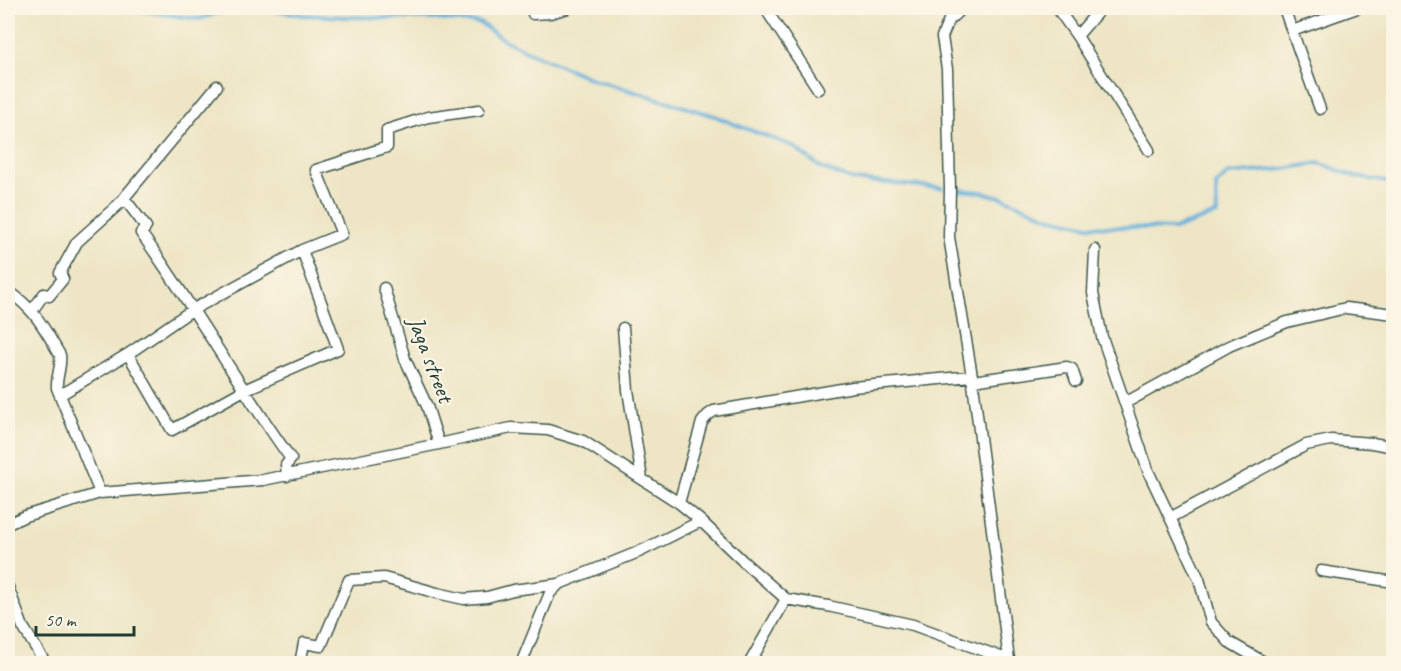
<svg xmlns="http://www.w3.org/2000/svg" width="1401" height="671" font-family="Caveat,sans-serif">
	<rect width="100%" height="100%" fill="#fcf5e5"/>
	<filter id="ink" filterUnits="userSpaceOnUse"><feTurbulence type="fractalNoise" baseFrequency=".0167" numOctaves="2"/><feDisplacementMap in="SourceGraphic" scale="12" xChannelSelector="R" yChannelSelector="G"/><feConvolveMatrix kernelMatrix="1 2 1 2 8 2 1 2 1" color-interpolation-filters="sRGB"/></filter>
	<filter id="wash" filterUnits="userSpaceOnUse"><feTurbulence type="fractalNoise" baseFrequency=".008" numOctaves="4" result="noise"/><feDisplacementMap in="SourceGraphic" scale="24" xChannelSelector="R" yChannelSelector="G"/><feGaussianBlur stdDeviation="1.35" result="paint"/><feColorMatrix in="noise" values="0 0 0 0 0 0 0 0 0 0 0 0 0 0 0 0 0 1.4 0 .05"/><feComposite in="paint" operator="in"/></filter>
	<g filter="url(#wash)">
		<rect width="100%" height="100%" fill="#ede5c5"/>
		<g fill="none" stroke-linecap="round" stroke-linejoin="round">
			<!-- stream -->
			<path stroke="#62afdb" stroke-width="4" d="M 121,8 L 199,19 L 232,8
				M 257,8 L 304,15 L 348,17 L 438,19 L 480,23 L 504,40 L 531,53 L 592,79 L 715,116 L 734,124 L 793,146 L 821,168 L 854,180 L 942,188
				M 959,190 L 981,192 L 1004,198 L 1048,217 L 1088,226 L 1174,229 L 1217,214 L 1216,185 L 1228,174 L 1284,169 L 1320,163 L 1356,177 L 1394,183"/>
		</g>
	</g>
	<g filter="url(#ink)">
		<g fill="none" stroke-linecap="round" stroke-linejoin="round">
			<!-- minor casing -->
			<g stroke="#3e564a" stroke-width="13">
				<path id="minor" d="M 532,8 L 533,14 L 550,13 L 568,8
					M 699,8 L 699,9
					M 765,8 L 818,89
					M 962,8 L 949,20 L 942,37 L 947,69 L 950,189 L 949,237 L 972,376 L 1009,660 L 1014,663
					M 1057,8 L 1077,36 L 1149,150
					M 1284,8 L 1292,31 L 1320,109
					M 1292,31 L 1357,8
					M 1077,36 L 1101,8
					M 124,198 L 146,227 L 141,233 C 194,306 238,386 291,459 L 286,465 L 287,476
					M 1095,250 L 1093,293 L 1102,337 L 1149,473 L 1199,579 L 1211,622 L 1229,642 L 1267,664
					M 384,288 L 405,359 L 427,406 L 439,444
					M 8,291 C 35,309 44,328 60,355 C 62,366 56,377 57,388 L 100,493
					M 32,311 L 44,294 L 49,296 L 63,279 L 60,273 L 77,242 L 119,204 L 217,86
					M 623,328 L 628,390 L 642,479
					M 128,354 L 172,430 L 244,390 L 338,349 L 302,250
					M 973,381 L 1067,367 L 1072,369 L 1076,381
					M 60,395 L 128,354 L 192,310 L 302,250 L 342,234 L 316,170 L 387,147 L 387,130 L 428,117 L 479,110
					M 1125,403 L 1229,346 L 1287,322 L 1346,308 L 1394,314
					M 679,503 L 702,422 L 708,415 L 714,411 L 853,387 L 972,376
					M 1170,518 L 1306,445 L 1331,440 L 1372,443 L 1394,447
					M 8,524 L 25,516 L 100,493 L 263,480 L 439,444 L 511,428 L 548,430 L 583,441 L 679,503 L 701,521 L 747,565 L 786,599 L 828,606 L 913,625 L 1009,660
					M 1321,571 L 1394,582
					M 8,587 L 23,627 L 46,664
					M 300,664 L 304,643 L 321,646 L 349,580 L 384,578 L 437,593 L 464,599 L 487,597 L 513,590 L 559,584
					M 521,664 L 550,593 L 559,584 L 641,551 L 701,521
					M 749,664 L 786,599"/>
			</g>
			<!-- minor -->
			<use href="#minor" stroke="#fff" stroke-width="10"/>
		</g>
	</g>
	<g text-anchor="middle" stroke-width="4.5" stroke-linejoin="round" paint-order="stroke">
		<!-- street labels -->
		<g font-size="24" fill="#1f3d34" stroke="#fcf5e5">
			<text transform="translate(431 359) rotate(69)" y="8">Jaga street</text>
		</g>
	</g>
	<!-- margin -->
	<rect width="1401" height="671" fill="none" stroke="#fcf5e5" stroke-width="30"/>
	<!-- scale -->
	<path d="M36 626v9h98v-9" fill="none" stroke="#1f3d34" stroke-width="3"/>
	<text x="45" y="626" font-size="18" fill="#1f3d34" stroke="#fcf5e5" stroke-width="4.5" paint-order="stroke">50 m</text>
</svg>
